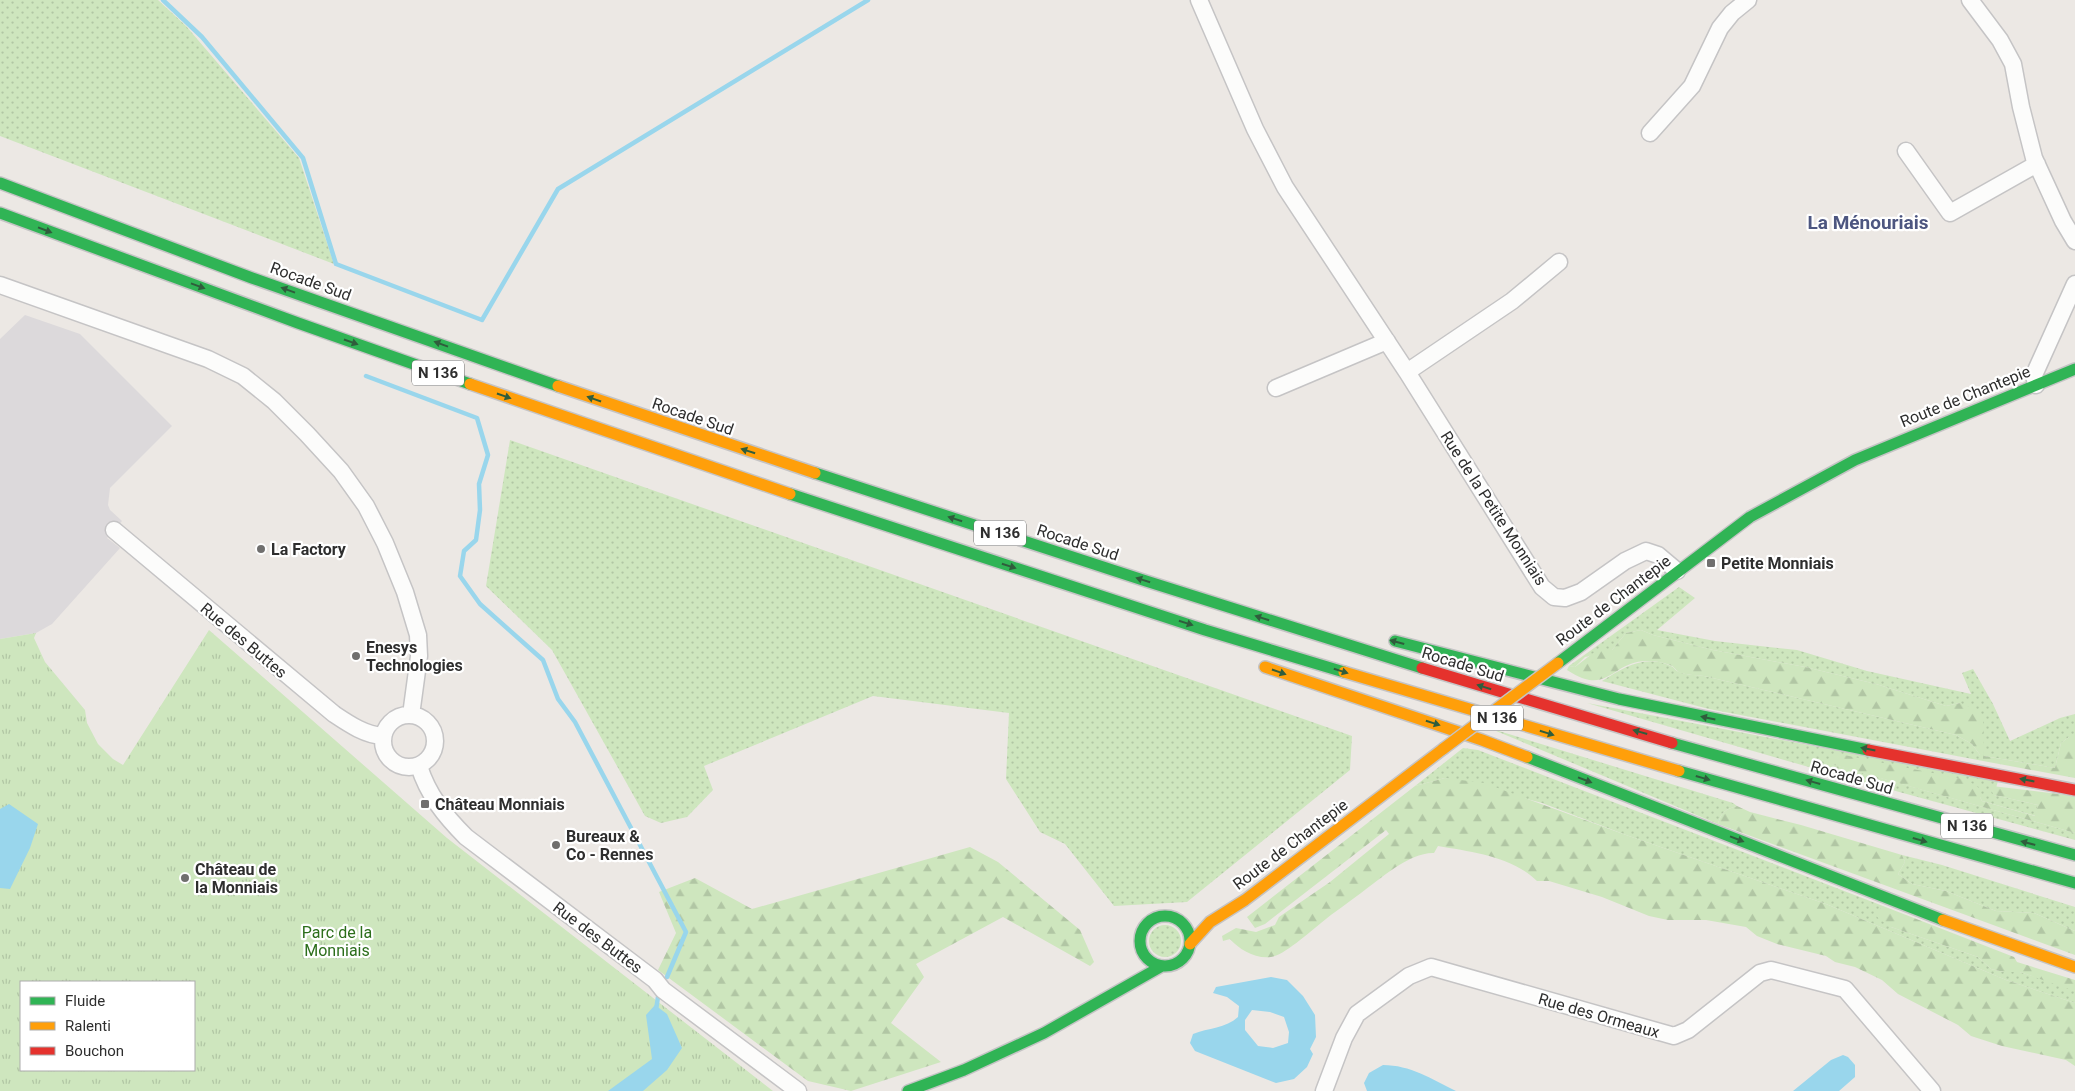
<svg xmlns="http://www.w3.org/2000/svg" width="2075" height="1091" font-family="Roboto,sans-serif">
	<defs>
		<pattern id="grass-dots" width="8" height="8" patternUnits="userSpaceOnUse" patternTransform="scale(1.25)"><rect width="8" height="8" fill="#cee6be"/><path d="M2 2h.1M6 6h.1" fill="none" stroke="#b1c6a4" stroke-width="1.8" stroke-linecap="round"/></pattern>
		<pattern id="forest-firs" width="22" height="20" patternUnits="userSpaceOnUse" patternTransform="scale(1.25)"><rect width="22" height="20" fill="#cee6be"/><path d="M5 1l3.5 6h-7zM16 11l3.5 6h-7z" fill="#b1c6a4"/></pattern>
		<pattern id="park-tufts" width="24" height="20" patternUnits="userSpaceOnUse" patternTransform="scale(1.25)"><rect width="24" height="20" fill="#cee6be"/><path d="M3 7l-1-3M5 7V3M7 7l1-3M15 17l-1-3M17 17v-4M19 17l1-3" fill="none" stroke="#b1c6a4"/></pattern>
	</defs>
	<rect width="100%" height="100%" fill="#ece8e4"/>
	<!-- industrial -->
	<path fill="#dcd9db" d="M 25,315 L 80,334 L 172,426 L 110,488 L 108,505 L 110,510 L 122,521 L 107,538 L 120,548 L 52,624 L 36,633 L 0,639 L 0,339 Z"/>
	<!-- grass -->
	<path fill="url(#grass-dots)" d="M 0,0 L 158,0 L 186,26 L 299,158 L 334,264 L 0,136 Z
		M 510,440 L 1352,736 L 1350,770 L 1187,902 L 1114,906 L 1065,844 L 1040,832 L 1006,779 L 1009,713 L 873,696 L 704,766 L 713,790 L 687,817 L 661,823 L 645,816 L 552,650 L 486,586 Z
		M 1679,587 L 1695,598 L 1657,630 L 1715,641 L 1797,650 L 1867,671 L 1971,694 L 1962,673 L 1973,669 L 1993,704 L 2010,741 L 2060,718 L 2075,714 L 2075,737 L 2069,737 L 2061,743 L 2055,768 L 1984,756 L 1983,761 L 1709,709 L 1602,681 C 1625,667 1644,654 1671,666 C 1675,668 1674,669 1677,671 C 1683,675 1696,675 1704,676 L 1956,735 L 1972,744 L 1980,755 L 1960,703 L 1946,706 L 1876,684 L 1805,667 L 1713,650 L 1653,635 L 1641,630 L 1626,633 L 1612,650 L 1585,657 L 1575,667 L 1569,666 Z
		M 1587,703 L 1998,781 L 1994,795 L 2038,805 L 2036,816 L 1982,801 L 1980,797 L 1828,763 L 2075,833 L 2075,840 L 1826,772 Z
		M 1489,728 L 1733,803 L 1737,806 C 1726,809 1721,812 1718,824 Z
		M 1463,748 L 1478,750 L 1883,906 L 1891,927 L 1978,957 L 1991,969 L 2004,972 L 2020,972 L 2071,988 L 2075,991 L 2075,1003 L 2006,980 L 1826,904 L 1626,835 L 1542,803 L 1445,778 L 1415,786 Z
		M 1902,855 L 1942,865 L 2075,907 L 2075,931 L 2034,913 L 1996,911 L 1946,891 L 1912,884 L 1898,874 L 1905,862 Z
		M1149 941a16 16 0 1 1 32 0a16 16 0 1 1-32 0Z"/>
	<!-- forest -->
	<path fill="url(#forest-firs)" d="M 1641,630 L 1653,635 L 1713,650 L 1805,667 L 1876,684 L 1946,706 L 1960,703 L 1977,710 L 1983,721 L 1984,756 L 2055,768 L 2061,743 L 2069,737 L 2075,737 L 2075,778 L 1983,761 L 1983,756 L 1980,755 L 1972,744 L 1956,735 L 1704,676 C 1696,675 1688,675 1681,673 C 1677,672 1675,668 1672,666 C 1666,663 1655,661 1649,661 C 1611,660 1609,698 1567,670 L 1569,666 L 1575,667 L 1601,647 L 1612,650 L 1626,633 Z
		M 1839,754 L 1967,780 L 1979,788 L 1980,797 L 1982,801 L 2035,816 L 2038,805 L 1994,795 L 1990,789 L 1992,786 L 2075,796 L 2075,833 L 1827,763 L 1830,758 Z
		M 1445,778 L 1484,783 L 1626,835 L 1826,904 L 2006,980 L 2075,1003 L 2075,1066 L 2066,1060 L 2002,1046 L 1971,1036 L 1958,1025 L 1898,994 L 1882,980 L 1855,967 L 1835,962 L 1826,956 L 1777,944 L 1757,936 L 1746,927 L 1706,920 L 1668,920 L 1649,916 L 1602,897 L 1549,881 L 1537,881 C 1511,856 1472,852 1438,846 L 1434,853 C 1410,852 1380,879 1361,893 C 1348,903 1334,912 1321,923 C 1311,931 1283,956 1271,957 C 1255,959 1240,950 1230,939 L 1223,941 L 1222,936 L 1236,928 L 1256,932 L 1275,925 L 1279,917 L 1330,882 L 1389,834 L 1386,830 L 1265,924 L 1255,928 L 1247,917 L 1415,786 Z
		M 1737,806 L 1750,812 L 1801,825 L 1902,855 L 1905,862 L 1898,874 L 1912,884 L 1946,891 L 1996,911 L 2034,913 L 2075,931 L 2075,955 L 1718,824 C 1721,812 1726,809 1737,806 Z
		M 970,847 L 998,862 L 1080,930 L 1094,962 L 1090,966 L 1003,917 L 916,964 L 924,977 L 891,1023 L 941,1062 L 851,1091 L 808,1081 L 658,970 L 676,933 L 659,892 L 695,878 L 752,909 Z
		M 1883,906 L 2014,957 L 2017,962 L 2075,980 L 2075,991 L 2020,972 L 2004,972 L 1991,969 L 1978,957 L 1891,927 L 1879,919 L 1875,914 Z"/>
	<!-- park -->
	<path fill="url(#park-tufts)" fill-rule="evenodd" d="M 209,630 L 447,838 L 773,1091 L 0,1091 L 0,639 L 36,633 L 34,638 L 45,662 L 85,710 L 87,723 L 98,744 L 113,759 L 123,765 ZM 21,982 L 194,982 L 194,1070 L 21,1070 Z"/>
	<!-- water -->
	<path fill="#99d6ec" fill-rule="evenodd" d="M 9,804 L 38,824 L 30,848 L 10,889 L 0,888 L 0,809 Z
		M 1271,977 L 1287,980 L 1303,996 L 1315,1015 L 1316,1037 L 1310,1049 L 1313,1054 L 1307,1067 L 1294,1079 L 1276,1083 L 1195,1051 L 1190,1043 L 1193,1034 C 1208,1028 1226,1028 1238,1017 L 1239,1006 L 1227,997 L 1213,993 L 1216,987 ZM 1252,1010 L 1270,1012 L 1284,1017 L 1289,1032 L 1288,1043 L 1273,1048 L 1258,1046 L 1245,1030 L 1245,1020 Z
		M 655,1005 L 667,1014 L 682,1048 L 667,1070 L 643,1091 L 608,1091 L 652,1059 L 646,1015 Z
		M 1843,1055 L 1848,1057 L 1855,1065 L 1855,1077 L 1839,1091 L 1793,1091 L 1831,1060 Z
		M 1383,1065 C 1410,1065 1432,1079 1456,1091 L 1367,1091 L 1364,1083 L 1369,1073 Z"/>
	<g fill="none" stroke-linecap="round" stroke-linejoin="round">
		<!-- stream -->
		<path stroke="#99d6ec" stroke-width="4.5" d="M 163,0 L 202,37 L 303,158 L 336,264 L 482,320 L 558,189 L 868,0
			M 366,376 L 477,418 L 488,455 L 479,484 L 480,510 L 476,540 L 464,551 L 460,576 L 480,604 L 543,660 L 558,699 L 575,722 L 686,932 L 667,977
			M 656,1010 L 658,997"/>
		<!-- street casing -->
		<g stroke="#c5c4c5" stroke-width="19">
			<path id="street" d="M 1199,0 L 1255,129 L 1285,187 L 1407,372
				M 1970,0 L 2000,40 L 2013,64 L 2021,107 L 2034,158 L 2063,221 L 2075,241
				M 1650,133 L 1692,86 L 1720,28 L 1732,13 L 1748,0
				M 1906,151 L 1950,213 L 2037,164
				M 1559,262 L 1512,301 L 1407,372 L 1542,587 L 1554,597 L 1565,598 L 1581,592 L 1625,561 L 1646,551 L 1658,555 L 1677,571
				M 0,285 L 208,359 L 243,376 L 274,401 L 307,434 L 341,471 L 366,506 L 385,543 L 405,592 L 418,635 L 419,656 L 411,715
				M 2036,385 L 2034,375 L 2075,284
				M 1276,388 L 1387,341
				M 114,530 L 334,714 C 349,724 365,735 383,736
				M383 741a26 26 0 1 1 52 0a26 26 0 1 1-52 0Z
				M 419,766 C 428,795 445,816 466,837 L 655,980 L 663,990 L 798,1091
				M 1324,1091 L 1344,1038 L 1357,1014 L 1409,976 L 1431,967 L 1674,1036 L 1688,1030 L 1760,973 L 1771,970 L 1845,989 L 1932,1091"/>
		</g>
		<!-- fast casing -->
		<g stroke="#c5c4c5" stroke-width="14">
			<path id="fast" d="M 0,183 L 252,278 L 558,386
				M 0,213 L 298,323 L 470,384
				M 815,473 L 1146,581 L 1422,668
				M 790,494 L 1205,630 L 1344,672
				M 1395,641 L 1619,699 L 1868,750
				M 1558,663 L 1750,517 L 1855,460 L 2075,369
				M 1672,743 L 2075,855
				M 1527,757 L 1943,920
				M 1679,771 L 2075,883
				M1140 941a25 25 0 1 1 50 0a25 25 0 1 1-50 0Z
				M 908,1091 L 964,1070 L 1044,1033 L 1162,966"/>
		</g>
		<!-- slow casing -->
		<g stroke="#c5c4c5" stroke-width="14">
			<path id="slow" d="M 470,384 L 790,494
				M 558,386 L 815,473
				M 1265,667 L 1482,740 L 1527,757
				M 1344,672 L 1679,771
				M 1943,920 L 2075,967
				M 1190,944 L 1210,922 L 1245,900 L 1443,749"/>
		</g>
		<!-- jam casing -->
		<g stroke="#c5c4c5" stroke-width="14">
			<path id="jam" d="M 1422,668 L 1672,743
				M 1868,750 L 2075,790"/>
		</g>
		<!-- street -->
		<use href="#street" stroke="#fcfcfb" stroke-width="16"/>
		<!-- fast -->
		<use href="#fast" stroke="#30b455" stroke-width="11"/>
		<!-- slow -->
		<use href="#slow" stroke="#ff9f0a" stroke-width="11"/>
		<!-- jam -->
		<use href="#jam" stroke="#e5322d" stroke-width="11"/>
		<!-- slow-bridge casing -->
		<g stroke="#c5c4c5" stroke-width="14" stroke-linecap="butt">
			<path id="slow-bridge" d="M 1443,749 L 1558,663"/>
		</g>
		<!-- slow-bridge -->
		<use href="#slow-bridge" stroke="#ff9f0a" stroke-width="11"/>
	</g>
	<!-- one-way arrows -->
	<defs><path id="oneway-solid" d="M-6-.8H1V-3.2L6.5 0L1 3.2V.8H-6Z" transform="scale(1.25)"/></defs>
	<g fill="#2f5d3c">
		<use href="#oneway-solid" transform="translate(45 230) rotate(21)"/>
		<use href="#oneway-solid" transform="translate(198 286) rotate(20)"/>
		<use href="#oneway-solid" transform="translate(288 290) rotate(-160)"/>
		<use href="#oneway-solid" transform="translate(351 342) rotate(19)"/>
		<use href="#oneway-solid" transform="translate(441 344) rotate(-160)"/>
		<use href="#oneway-solid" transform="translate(504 396) rotate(19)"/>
		<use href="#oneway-solid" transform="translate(594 399) rotate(-161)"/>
		<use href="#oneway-solid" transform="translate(748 451) rotate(-162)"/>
		<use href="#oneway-solid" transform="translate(955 519) rotate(-162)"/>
		<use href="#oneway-solid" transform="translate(1009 566) rotate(18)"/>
		<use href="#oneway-solid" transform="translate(1143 580) rotate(-162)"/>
		<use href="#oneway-solid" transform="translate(1262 618) rotate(-162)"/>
		<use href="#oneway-solid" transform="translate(1186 623) rotate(18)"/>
		<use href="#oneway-solid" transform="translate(1397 642) rotate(-165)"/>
		<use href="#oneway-solid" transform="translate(1341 671) rotate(17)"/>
		<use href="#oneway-solid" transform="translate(1279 672) rotate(19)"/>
		<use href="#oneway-solid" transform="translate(1484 687) rotate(-163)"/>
		<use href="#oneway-solid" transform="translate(1708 718) rotate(-168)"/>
		<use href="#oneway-solid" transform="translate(1433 723) rotate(18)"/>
		<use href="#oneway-solid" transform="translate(1640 732) rotate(-164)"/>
		<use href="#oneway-solid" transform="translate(1547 733) rotate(17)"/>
		<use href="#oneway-solid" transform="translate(1868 749) rotate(-169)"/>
		<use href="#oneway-solid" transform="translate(1703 778) rotate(16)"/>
		<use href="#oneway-solid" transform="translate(1585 780) rotate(21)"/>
		<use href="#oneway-solid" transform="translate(2027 780) rotate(-169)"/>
		<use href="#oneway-solid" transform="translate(1813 782) rotate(-164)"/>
		<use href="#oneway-solid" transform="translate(1737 839) rotate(21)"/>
		<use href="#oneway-solid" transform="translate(1920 840) rotate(16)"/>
		<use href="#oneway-solid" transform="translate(2028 843) rotate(-165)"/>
	</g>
	<!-- markers -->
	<g fill="#706f6e" stroke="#fff" stroke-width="2">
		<circle cx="261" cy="549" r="5"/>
		<rect x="1706" y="558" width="10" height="10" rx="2.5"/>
		<circle cx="356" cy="656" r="5"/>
		<rect x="420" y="799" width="10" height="10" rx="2.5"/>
		<circle cx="556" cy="845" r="5"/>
		<circle cx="185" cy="878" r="5"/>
	</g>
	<g text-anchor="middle" stroke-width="4.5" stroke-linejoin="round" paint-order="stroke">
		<!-- shield labels -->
		<g fill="#fff" stroke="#6d6d6d" stroke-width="1">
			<rect x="412" y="360.5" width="52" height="25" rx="4"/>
			<rect x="974" y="520.5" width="52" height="25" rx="4"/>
			<rect x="1471" y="705.5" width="52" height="25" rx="4"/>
			<rect x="1941" y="813.5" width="52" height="25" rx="4"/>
		</g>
		<g font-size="15" font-weight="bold" fill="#2e2e2e">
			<text x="438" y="378">N 136</text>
			<text x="1000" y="538">N 136</text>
			<text x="1497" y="723">N 136</text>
			<text x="1967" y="831">N 136</text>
		</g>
		<!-- street labels -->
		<g font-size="16" fill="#2e2e2e" stroke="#fff">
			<text transform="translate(311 281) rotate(20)" y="6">Rocade Sud</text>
			<text transform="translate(1965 396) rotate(-22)" y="6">Route de Chantepie</text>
			<text transform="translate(693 416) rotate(19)" y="6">Rocade Sud</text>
			<text transform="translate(1494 508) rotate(57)" y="6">Rue de la Petite Monniais</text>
			<text transform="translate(1078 542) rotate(18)" y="6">Rocade Sud</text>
			<text transform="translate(1613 600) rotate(-37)" y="6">Route de Chantepie</text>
			<text transform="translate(244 640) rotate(40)" y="6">Rue des Buttes</text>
			<text transform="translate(1463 664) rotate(17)" y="6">Rocade Sud</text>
			<text transform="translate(1852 777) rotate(16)" y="6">Rocade Sud</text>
			<text transform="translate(1290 844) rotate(-37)" y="6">Route de Chantepie</text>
			<text transform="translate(598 937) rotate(37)" y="6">Rue des Buttes</text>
			<text transform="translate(1599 1015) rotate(16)" y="6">Rue des Ormeaux</text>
		</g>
		<!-- poi labels -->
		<g font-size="16" font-weight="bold" fill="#2e2e2e" stroke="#fff" text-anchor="start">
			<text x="271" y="555">La Factory</text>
			<text x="1721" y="569">Petite Monniais</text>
			<text x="366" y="653">Enesys<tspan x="366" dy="18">Technologies</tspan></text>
			<text x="435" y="810">Château Monniais</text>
			<text x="566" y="842">Bureaux &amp;<tspan x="566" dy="18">Co - Rennes</tspan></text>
			<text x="195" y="875">Château de<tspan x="195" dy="18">la Monniais</tspan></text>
		</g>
		<!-- park labels -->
		<g font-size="16" fill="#2c6e1b" stroke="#fff">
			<text x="337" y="938">Parc de la<tspan x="337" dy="18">Monniais</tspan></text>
		</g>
		<!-- quarter labels -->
		<g font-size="19" font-weight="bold" fill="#4d5680" stroke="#fff">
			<text x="1868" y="229">La Ménouriais</text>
		</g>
	</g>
	<!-- legend -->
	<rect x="20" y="981" width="175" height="90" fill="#ffffff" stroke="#ababab"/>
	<rect x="30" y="997" width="25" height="8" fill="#30b455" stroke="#ababab"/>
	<text x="65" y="1006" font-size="15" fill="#2e2e2e">Fluide</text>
	<rect x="30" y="1022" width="25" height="8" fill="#ff9f0a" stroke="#ababab"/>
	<text x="65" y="1031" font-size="15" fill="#2e2e2e">Ralenti</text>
	<rect x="30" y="1047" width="25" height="8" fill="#e5322d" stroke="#ababab"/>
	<text x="65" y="1056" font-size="15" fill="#2e2e2e">Bouchon</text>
</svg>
